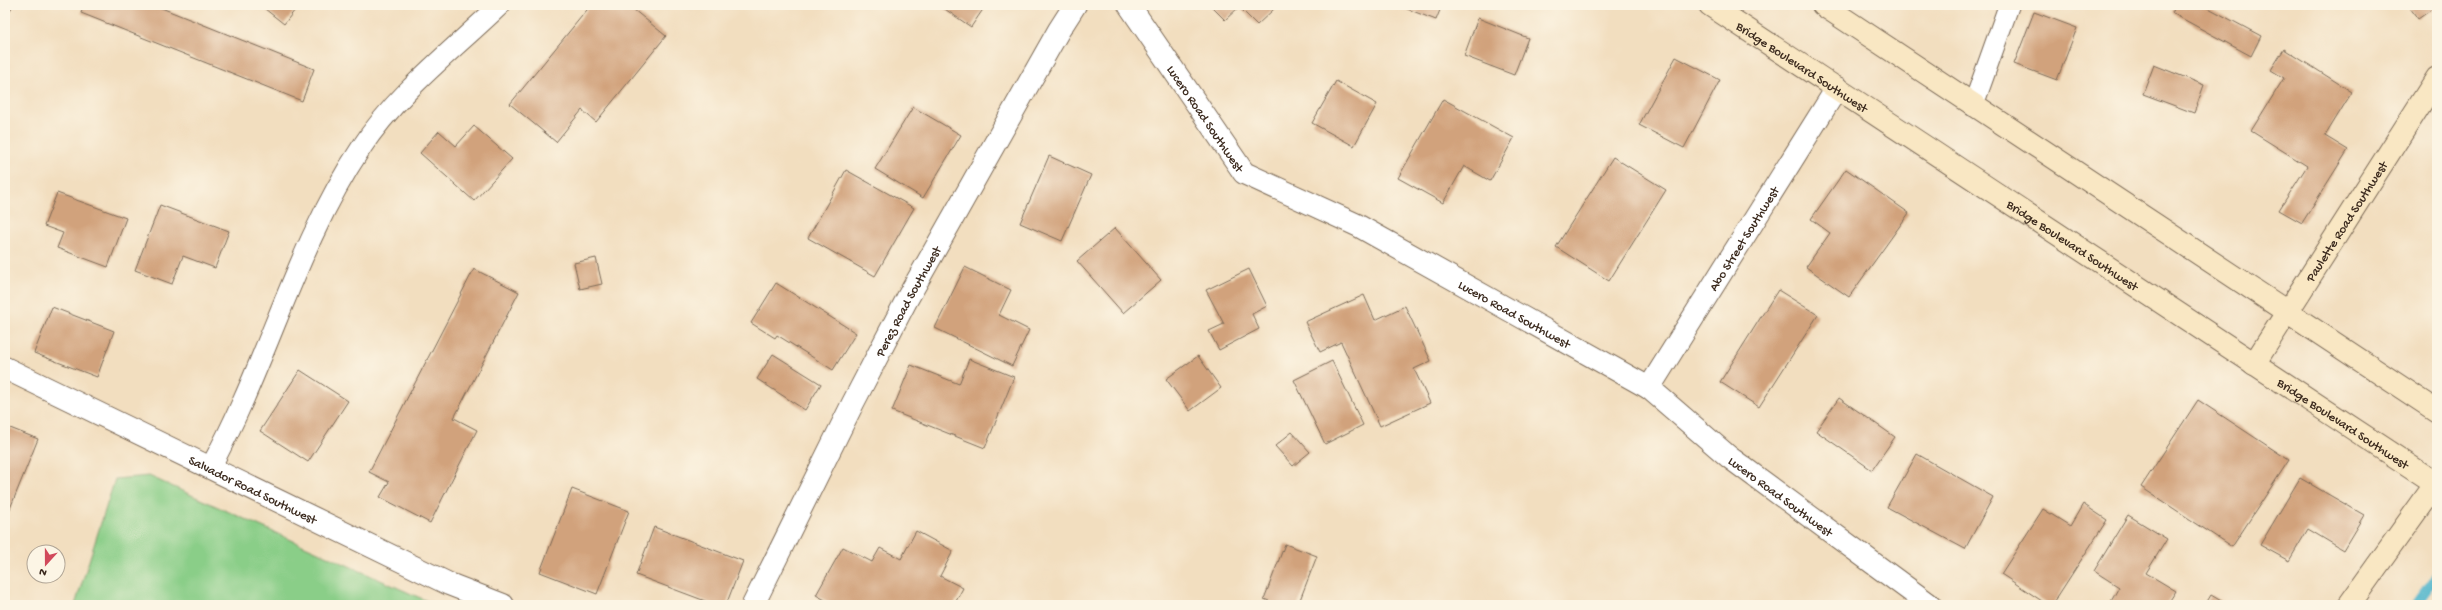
<svg xmlns="http://www.w3.org/2000/svg" width="2442" height="610" font-family="'Gochi Hand',sans-serif">
	<rect width="100%" height="100%" fill="#fcf5e5"/>
	<filter id="ink" filterUnits="userSpaceOnUse"><feTurbulence type="fractalNoise" baseFrequency=".025" numOctaves="2"/><feDisplacementMap in="SourceGraphic" scale="8" xChannelSelector="R" yChannelSelector="G"/><feConvolveMatrix kernelMatrix="1 2 1 2 8 2 1 2 1" color-interpolation-filters="sRGB"/></filter>
	<filter id="wash" filterUnits="userSpaceOnUse"><feTurbulence type="fractalNoise" baseFrequency=".012" numOctaves="4" result="noise"/><feDisplacementMap in="SourceGraphic" scale="16" xChannelSelector="R" yChannelSelector="G"/><feGaussianBlur stdDeviation="0.9" result="paint"/><feColorMatrix in="noise" values="0 0 0 0 0 0 0 0 0 0 0 0 0 0 0 0 0 1.4 0 .05"/><feComposite in="paint" operator="in"/></filter>
	<g filter="url(#wash)">
		<rect width="100%" height="100%" fill="#f2debf"/>
		<!-- green -->
		<path fill="#8ace88" stroke="#627c53" d="M 149,476 L 436,605 L 75,605 L 115,479 Z"/>
		<g fill="none" stroke-linecap="round" stroke-linejoin="round">
			<!-- stream -->
			<path stroke="#4cb4cb" stroke-width="10" d="M 2416,605 L 2437,576"/>
		</g>
		<g id="blocks">
			<!-- building -->
			<path fill="#d1a27c" d="M 5,5 L 13,5 L 5,19 Z
				M 84,5 L 154,5 L 314,69 L 302,101 L 81,13 Z
				M 260,5 L 299,5 L 284,24 Z
				M 591,5 L 628,5 L 666,36 L 596,122 L 582,110 L 556,142 L 510,104 Z
				M 939,5 L 986,5 L 971,27 Z
				M 1210,5 L 1270,5 L 1274,9 L 1257,25 L 1239,7 L 1225,20 Z
				M 1397,5 L 1442,5 L 1436,20 Z
				M 1530,5 L 1538,5 L 1536,9 Z
				M 2176,5 L 2203,5 L 2261,36 L 2251,56 L 2172,13 Z
				M 2408,5 L 2433,5 L 2435,7 L 2418,19 Z
				M 2034,12 L 2077,28 L 2057,80 L 2014,64 Z
				M 1478,18 L 1528,38 L 1514,75 L 1464,56 Z
				M 2284,49 L 2352,92 L 2325,136 L 2348,150 L 2302,223 L 2279,210 L 2307,166 L 2251,131 L 2284,78 L 2271,70 Z
				M 1676,57 L 1720,80 L 1684,148 L 1639,125 Z
				M 2154,65 L 2204,85 L 2194,113 L 2143,94 Z
				M 1336,81 L 1377,104 L 1354,146 L 1312,123 Z
				M 1443,99 L 1514,138 L 1490,181 L 1464,166 L 1443,203 L 1398,178 Z
				M 913,107 L 961,135 L 923,198 L 875,169 Z
				M 474,126 L 512,159 L 474,201 L 420,153 L 439,131 L 456,146 Z
				M 1049,156 L 1091,175 L 1062,241 L 1020,223 Z
				M 1613,157 L 1666,190 L 1609,281 L 1556,247 Z
				M 1846,169 L 1909,213 L 1849,297 L 1806,267 L 1830,233 L 1811,219 Z
				M 846,170 L 914,208 L 875,276 L 808,238 Z
				M 57,193 L 126,218 L 108,267 L 57,248 L 63,233 L 44,226 Z
				M 160,205 L 229,231 L 215,268 L 183,256 L 172,284 L 135,270 Z
				M 1115,228 L 1161,280 L 1123,313 L 1077,261 Z
				M 596,258 L 602,284 L 580,289 L 574,263 Z
				M 965,267 L 1011,290 L 999,315 L 1029,330 L 1012,366 L 935,328 Z
				M 474,269 L 519,292 L 454,418 L 477,430 L 430,523 L 380,497 L 389,482 L 369,472 Z
				M 1249,269 L 1267,306 L 1252,314 L 1259,329 L 1219,350 L 1209,331 L 1224,324 L 1206,290 Z
				M 776,283 L 856,333 L 833,370 L 777,335 L 775,338 L 751,323 Z
				M 1778,290 L 1818,315 L 1759,407 L 1720,382 Z
				M 1364,295 L 1375,320 L 1405,306 L 1431,361 L 1414,369 L 1430,403 L 1380,426 L 1341,342 L 1320,352 L 1305,322 Z
				M 52,307 L 114,331 L 97,377 L 34,353 Z
				M 773,354 L 821,384 L 805,410 L 757,379 Z
				M 1198,356 L 1221,388 L 1190,411 L 1166,379 Z
				M 969,359 L 1014,377 L 985,448 L 892,411 L 911,365 L 959,384 Z
				M 1332,361 L 1363,425 L 1325,444 L 1294,380 Z
				M 300,370 L 348,401 L 308,462 L 260,431 Z
				M 1839,398 L 1895,437 L 1872,470 L 1816,431 Z
				M 2198,400 L 2289,460 L 2232,547 L 2141,487 Z
				M 5,426 L 38,439 L 9,511 L 5,509 Z
				M 1292,432 L 1310,452 L 1293,466 L 1275,446 Z
				M 1917,454 L 1993,497 L 1965,549 L 1887,507 Z
				M 2300,478 L 2364,515 L 2343,550 L 2308,529 L 2289,561 L 2260,545 Z
				M 572,489 L 629,511 L 597,594 L 540,572 Z
				M 2083,504 L 2107,520 L 2052,605 L 2048,605 L 2001,574 L 2043,509 L 2070,526 Z
				M 2128,515 L 2167,539 L 2146,573 L 2176,591 L 2167,605 L 2109,605 L 2119,587 L 2094,571 Z
				M 654,527 L 743,561 L 726,605 L 716,605 L 636,575 Z
				M 916,531 L 953,551 L 940,576 L 963,588 L 954,605 L 834,605 L 816,595 L 843,547 L 872,562 L 880,548 L 901,559 Z
				M 1285,544 L 1317,556 L 1298,605 L 1279,605 L 1264,599 Z
				M 2211,595 L 2228,605 L 2205,605 Z"/>
		</g>
	</g>
	<g filter="url(#ink)">
		<use href="#blocks" fill-opacity="0" stroke="#7b6956" stroke-width="1"/>
		<g fill="none" stroke-linecap="round" stroke-linejoin="round">
			<!-- lane casing -->
			<g stroke="#7b6956" stroke-width="22">
				<path id="lane" d="M 1973,106 L 2009,5
					M 210,468 C 267,365 295,247 361,148 C 397,93 453,50 500,5"/>
			</g>
			<!-- street casing -->
			<g stroke="#7b6956" stroke-width="24">
				<g id="street">
					<path id="s1" d="M 1129,5 L 1244,173 L 1357,225 L 1649,388 L 1729,457 L 1930,605"/>
					<path id="s2" d="M 5,368 L 449,584 L 503,605"/>
					<path id="s3" d="M 1649,388 L 1837,88"/>
					<path id="s4" d="M 753,605 L 853,403 L 907,299 L 1059,30 L 1075,5"/>
				</g>
			</g>
			<!-- secondary casing -->
			<g stroke="#7b6956" stroke-width="24">
				<g id="secondary">
					<path id="s5" d="M 1710,5 L 2437,484"/>
					<path d="M 1823,5 L 2437,411"/>
					<path id="s6" d="M 2254,364 L 2437,78"/>
					<path d="M 2349,605 L 2437,482"/>
				</g>
			</g>
			<!-- lane -->
			<use href="#lane" stroke="#fff" stroke-width="20"/>
			<!-- street -->
			<use href="#street" stroke="#fff" stroke-width="22"/>
			<!-- secondary -->
			<use href="#secondary" stroke="#f9e7c3" stroke-width="22"/>
		</g>
	</g>
	<g text-anchor="middle" stroke-width="4" stroke-linejoin="round" paint-order="stroke">
		<!-- street labels -->
		<g font-size="13" fill="#3b2a1e" stroke="#fcf5e5">
			<text dy="5" stroke="none"><textPath href="#s5" startOffset="111">Bridge Boulevard Southwest</textPath></text>
			<text dy="5" stroke="none"><textPath href="#s1" startOffset="137">Lucero Road Southwest</textPath></text>
			<text dy="5" stroke="none"><textPath href="#s6" startOffset="170">Paulette Road Southwest</textPath></text>
			<text dy="5" stroke="none"><textPath href="#s3" startOffset="177">Abo Street Southwest</textPath></text>
			<text dy="5" stroke="none"><textPath href="#s5" startOffset="435">Bridge Boulevard Southwest</textPath></text>
			<text dy="5" stroke="none"><textPath href="#s4" startOffset="341">Perez Road Southwest</textPath></text>
			<text dy="5" stroke="none"><textPath href="#s1" startOffset="509">Lucero Road Southwest</textPath></text>
			<text dy="5" stroke="none"><textPath href="#s5" startOffset="759">Bridge Boulevard Southwest</textPath></text>
			<text dy="5" stroke="none"><textPath href="#s2" startOffset="276">Salvador Road Southwest</textPath></text>
			<text dy="5" stroke="none"><textPath href="#s1" startOffset="833">Lucero Road Southwest</textPath></text>
		</g>
	</g>
	<!-- margin -->
	<rect width="2442" height="610" fill="none" stroke="#fcf5e5" stroke-width="20"/>
	<!-- north arrow -->
	<g transform="translate(46 564) rotate(201)"><circle r="19" fill="#fcf5e5" stroke="#afa495"/>
	<path d="M0-3L7 15L0 10L-7 15Z" fill="#d1495b"/>
	<text y="-6" font-size="11" font-weight="bold" text-anchor="middle" fill="#3b2a1e">N</text>
	</g>
</svg>
